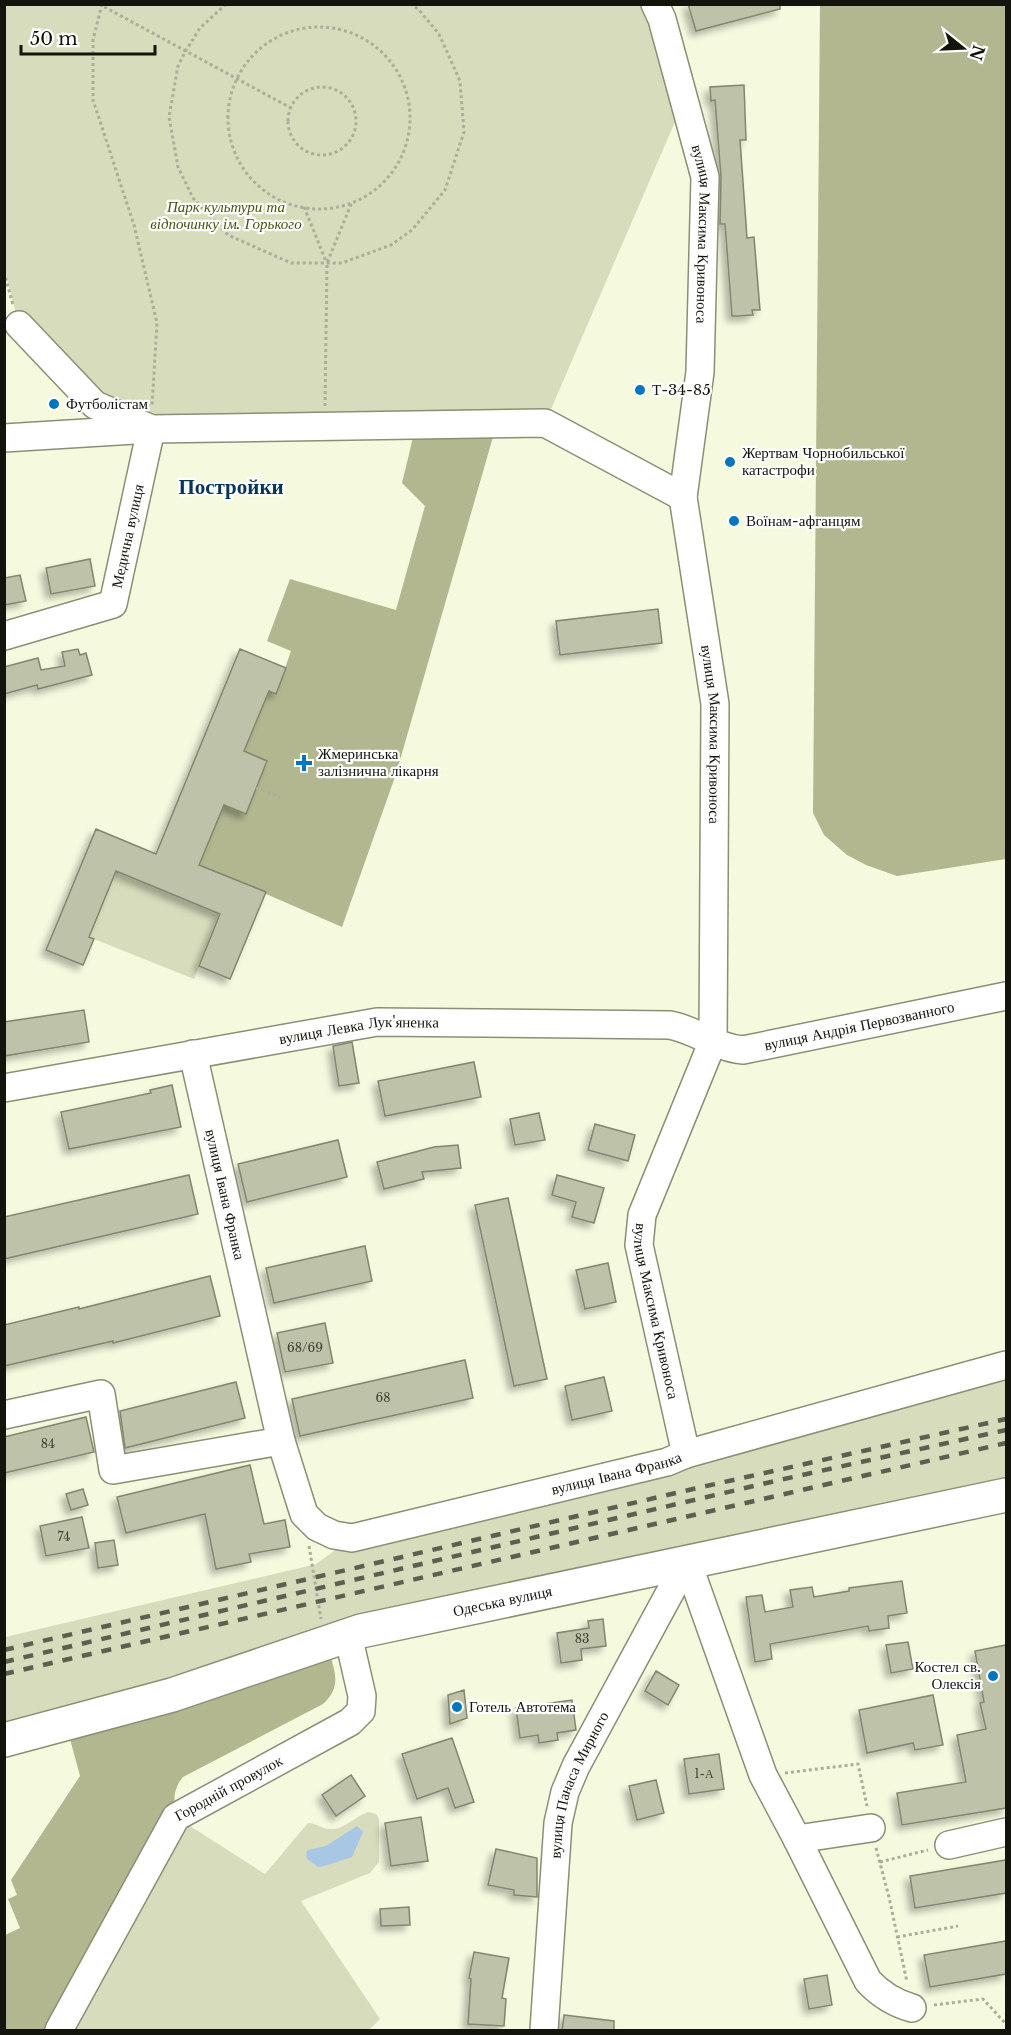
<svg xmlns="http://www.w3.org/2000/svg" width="1011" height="2035" font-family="'Libre Baskerville',serif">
	<defs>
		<filter id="shadow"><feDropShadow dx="-5" dy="5" stdDeviation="3" flood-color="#0004"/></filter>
	</defs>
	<rect width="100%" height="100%" fill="#f5f9de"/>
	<!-- green -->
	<path fill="#d7dcbc" d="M 4,5 L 655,5 L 684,101 L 545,423 L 151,429 L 95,405 L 19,325 L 5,272 Z
		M 116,871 L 220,914 L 194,979 L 89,937 Z
		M 1006,1365 L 1006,1495 L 687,1561 L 5,1740 L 5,1637 L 300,1568 L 316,1564 L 352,1538 Z
		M 368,1812 L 376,1814 L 379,1819 L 379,1862 L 370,1873 L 301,1901 L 380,2019 L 369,2030 L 59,2030 L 176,1817 L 265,1874 L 308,1823 C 317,1823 323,1830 332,1829 C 344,1829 356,1816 368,1812 Z"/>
	<!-- forest -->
	<path fill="#b2b78f" d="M 820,5 L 1006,5 L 1006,859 L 897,876 L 866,865 L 847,855 L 824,835 L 813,813 Z
		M 497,423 L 396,774 L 342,927 L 199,865 L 224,805 L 246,814 L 267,761 L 244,751 L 269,691 L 276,694 L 291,651 L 267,641 L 290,579 L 396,610 L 425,506 L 402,483 L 416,425 Z
		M 326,1642 C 332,1665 345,1685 323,1704 L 183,1777 C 172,1790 174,1802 176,1817 L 59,2030 L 5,2030 L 5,1935 L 20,1928 L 8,1899 L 17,1895 L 11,1880 L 80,1776 L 66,1724 Z"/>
	<!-- water -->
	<path fill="#a7c7e5" d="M 357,1826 L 363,1832 L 352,1857 L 321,1867 L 318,1867 L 307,1859 L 306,1852 L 308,1850 L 326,1846 Z"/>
	<!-- building -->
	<path fill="#bec2a8" stroke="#83866e" stroke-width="1.5" filter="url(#shadow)" d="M 688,4 L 780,4 L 780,9 L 696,31 Z
		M 744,85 L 746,140 L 740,140 L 747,238 L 754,237 L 760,310 L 752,310 L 753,315 L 738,316 L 732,316 L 725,224 L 720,224 L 721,177 L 715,100 L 711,101 L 710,87 Z
		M 90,559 L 95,586 L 51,594 L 46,568 Z
		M 20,575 L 26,601 L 4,605 L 4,578 Z
		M 658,609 L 662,643 L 560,655 L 556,621 Z
		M 78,649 L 80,655 L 86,653 L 92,675 L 38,689 L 37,685 L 4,694 L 4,667 L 38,658 L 41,670 L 65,666 L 62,652 Z
		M 240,649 L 286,668 L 276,694 L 269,691 L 244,751 L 267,761 L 246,814 L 224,805 L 199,865 L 266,892 L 230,979 L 199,966 L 220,914 L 116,871 L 89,937 L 94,939 L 83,965 L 46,950 L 96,829 L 156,854 Z
		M 84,1010 L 89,1042 L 4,1056 L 4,1022 Z
		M 352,1042 L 359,1083 L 339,1086 L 333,1046 Z
		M 474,1062 L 481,1097 L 385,1116 L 378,1081 Z
		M 172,1085 L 181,1127 L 69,1149 L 61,1112 L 151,1093 L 150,1090 Z
		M 539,1113 L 545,1140 L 515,1145 L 510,1119 Z
		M 595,1124 L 635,1135 L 628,1161 L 588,1150 Z
		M 338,1140 L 347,1177 L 247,1202 L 238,1164 Z
		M 458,1145 L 461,1168 L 422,1172 L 424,1179 L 384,1189 L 377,1162 L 434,1147 Z
		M 189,1175 L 198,1214 L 4,1259 L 4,1217 Z
		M 557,1175 L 604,1188 L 594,1223 L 572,1217 L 576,1202 L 552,1195 Z
		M 508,1198 L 547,1379 L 514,1386 L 475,1205 Z
		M 365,1246 L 372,1281 L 274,1303 L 266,1268 Z
		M 608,1263 L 616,1302 L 585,1309 L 576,1270 Z
		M 210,1276 L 220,1316 L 113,1343 L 113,1341 L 4,1366 L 4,1325 L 79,1307 L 79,1309 Z
		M 325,1323 L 333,1363 L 285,1372 L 277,1333 Z
		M 465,1360 L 473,1398 L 300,1436 L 292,1399 Z
		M 604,1377 L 612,1411 L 572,1420 L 565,1386 Z
		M 236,1382 L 245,1418 L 125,1448 L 120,1411 Z
		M 86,1417 L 94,1452 L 4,1473 L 4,1437 Z
		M 250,1465 L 264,1524 L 285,1520 L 290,1547 L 249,1554 L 251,1562 L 216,1569 L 205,1514 L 126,1533 L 117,1497 Z
		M 83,1489 L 88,1505 L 71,1510 L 66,1494 Z
		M 82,1517 L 89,1548 L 46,1556 L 40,1526 Z
		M 114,1540 L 118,1565 L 98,1568 L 95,1543 Z
		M 902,1581 L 907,1613 L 888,1616 L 889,1628 L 869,1631 L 868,1626 L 770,1644 L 772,1659 L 755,1662 L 746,1597 L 762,1595 L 765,1612 L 793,1607 L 790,1590 L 812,1587 L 814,1597 L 849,1591 L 849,1588 Z
		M 603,1619 L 606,1646 L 581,1649 L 582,1660 L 561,1663 L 557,1633 L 589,1628 L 588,1621 Z
		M 908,1642 L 913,1669 L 891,1673 L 886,1645 Z
		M 1006,1645 L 1006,1808 L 902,1825 L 897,1793 L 966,1782 L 957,1735 L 986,1729 L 980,1703 L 984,1702 L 975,1651 Z
		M 656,1671 L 679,1685 L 668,1705 L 645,1691 Z
		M 464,1690 L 467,1718 L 450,1724 L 448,1695 Z
		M 933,1695 L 943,1745 L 915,1750 L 913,1743 L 867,1753 L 859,1710 Z
		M 572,1700 L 576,1730 L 557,1733 L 558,1740 L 539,1743 L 538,1735 L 520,1738 L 516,1708 Z
		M 452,1738 L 474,1802 L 455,1808 L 448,1788 L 417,1799 L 402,1754 Z
		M 719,1754 L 724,1789 L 689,1794 L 684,1759 Z
		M 351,1775 L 365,1796 L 336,1816 L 322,1795 Z
		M 656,1780 L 664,1813 L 637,1820 L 629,1786 Z
		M 421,1817 L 428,1861 L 391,1866 L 385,1823 Z
		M 496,1849 L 537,1858 L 537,1897 L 514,1895 L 514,1890 L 488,1885 Z
		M 1006,1860 L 1006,1893 L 915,1908 L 910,1876 Z
		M 409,1907 L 410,1925 L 381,1926 L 380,1909 Z
		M 1006,1941 L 1006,1974 L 930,1987 L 924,1955 Z
		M 474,1952 L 509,1958 L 502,1998 L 506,1999 L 504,2026 L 468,2024 L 471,1979 L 469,1978 Z
		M 827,1975 L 832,2005 L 809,2009 L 804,1979 Z
		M 564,2015 L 614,2021 L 614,2031 L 562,2031 Z"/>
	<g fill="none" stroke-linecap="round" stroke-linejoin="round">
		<!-- minor casing -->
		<g stroke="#8b8f76" stroke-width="30">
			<g id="minor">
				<path id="s1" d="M 655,4 L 662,19 L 705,177 L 700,372 L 683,497 L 715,704 L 713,1041 L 642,1215 L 639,1245 L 686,1454"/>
				<path d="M 19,325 L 95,405 L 147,427"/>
				<path d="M 4,438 L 151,429 L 545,423 L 683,497"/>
				<path id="s2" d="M 4,636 L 113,604 L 151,429"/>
				<path id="s3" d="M 193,1054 L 281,1441 L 304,1514 L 317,1527 L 334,1535 L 352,1538 L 667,1462 L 686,1454 L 1006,1365"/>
				<path id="s4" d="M 4,1088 L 377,1022 L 670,1025 C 696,1030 717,1048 743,1050 L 1006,996"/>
				<path d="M 4,1415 L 101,1394 L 113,1470 L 281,1441"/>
				<path d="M 687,1561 L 763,1775 L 797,1839 L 868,1981 C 881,1995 894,2003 912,2008"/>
				<path d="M 797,1839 L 871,1828"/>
				<path d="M 949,1845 L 1006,1832"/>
				<path id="s5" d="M 59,2030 L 176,1817 L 350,1722 L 361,1711 L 362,1696 L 348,1635"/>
				<path id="s6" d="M 544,2030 L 558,1823 L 565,1792 L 576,1766 L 687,1561"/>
			</g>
		</g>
		<!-- major casing -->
		<g stroke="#8b8f76" stroke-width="36">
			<g id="major">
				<path id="s7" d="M 4,1740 L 172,1695 L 361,1631 L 1006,1495"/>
			</g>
		</g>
		<!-- path -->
		<path stroke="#abae99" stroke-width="3" stroke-dasharray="3 3" stroke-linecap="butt" d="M 99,4 L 291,108
			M 102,4 L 93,40 L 93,100 L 134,225 L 157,323 L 152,406
			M 226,4 L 200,28 L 185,52 L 178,66 L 169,117 L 178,167 L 193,198 L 228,235 L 291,263 L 342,263 L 391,245 L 412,230 L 445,190 L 464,132 L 460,81 L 439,34 L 419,10 L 411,4
			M228 118a91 91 0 1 1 182 0a91 91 0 1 1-182 0Z
			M288 121a34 34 0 1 1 68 0a34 34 0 1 1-68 0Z
			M 304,207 L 326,261
			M 4,272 L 13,305
			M 325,406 L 327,263 L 352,202
			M 256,788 L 280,797
			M 309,1546 L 321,1619
			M 785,1773 L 858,1764 L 867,1806
			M 876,1848 L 889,1897 L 907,1982
			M 880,1862 L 928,1850
			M 897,1937 L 958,1926
			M 934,2005 L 983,1999 L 1006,2024"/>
		<!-- minor -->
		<use href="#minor" stroke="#fff" stroke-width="27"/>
		<!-- major -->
		<use href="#major" stroke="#fff" stroke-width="33"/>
		<!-- rail -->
		<path stroke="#5d5f50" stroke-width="4.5" stroke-dasharray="10 10" stroke-linecap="butt" d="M 4,1650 L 693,1489 L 1006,1419
			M 4,1662 L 775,1481 L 1006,1430
			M 4,1674 L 1006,1443"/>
	</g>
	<!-- markers -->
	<g fill="#0076c0" stroke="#fff" stroke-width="2">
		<circle cx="640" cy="390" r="6"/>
		<circle cx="54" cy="404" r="6"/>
		<circle cx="730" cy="462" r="6"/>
		<circle cx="734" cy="521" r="6"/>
		<path d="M301 754h6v6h6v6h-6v6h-6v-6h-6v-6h6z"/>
		<circle cx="993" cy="1676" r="6"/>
		<circle cx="457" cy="1707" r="6"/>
	</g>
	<g text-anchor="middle" stroke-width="4.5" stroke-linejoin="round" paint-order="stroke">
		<!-- number labels -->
		<g font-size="12" fill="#3e4032">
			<text x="305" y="1352">68/69</text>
			<text x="383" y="1402">68</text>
			<text x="48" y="1448">84</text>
			<text x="64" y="1541">74</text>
			<text x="582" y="1643">83</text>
			<text x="704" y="1778">1-А</text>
		</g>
		<!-- park labels -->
		<g font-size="15" font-style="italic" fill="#4d5211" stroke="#fff">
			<text x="226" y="212">Парк культури та<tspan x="226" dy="17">відпочинку ім. Горького</tspan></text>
		</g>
		<!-- street labels -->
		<g font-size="15" fill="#13140b" stroke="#fff">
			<text dy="5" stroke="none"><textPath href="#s1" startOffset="237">вулиця Максима Кривоноса</textPath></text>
			<text dy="5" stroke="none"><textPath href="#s2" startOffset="183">Медична вулиця</textPath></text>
			<text dy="5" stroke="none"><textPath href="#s1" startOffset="741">вулиця Максима Кривоноса</textPath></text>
			<text dy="5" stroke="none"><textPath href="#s4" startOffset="868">вулиця Андрія Первозванного</textPath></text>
			<text dy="5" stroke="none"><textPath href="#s4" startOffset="360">вулиця Левка Лук'яненка</textPath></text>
			<text dy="5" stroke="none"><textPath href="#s3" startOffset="144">вулиця Івана Франка</textPath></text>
			<text dy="5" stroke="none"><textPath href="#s1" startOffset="1334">вулиця Максима Кривоноса</textPath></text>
			<text dy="5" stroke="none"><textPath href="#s3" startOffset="801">вулиця Івана Франка</textPath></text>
			<text dy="5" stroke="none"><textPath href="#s7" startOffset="518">Одеська вулиця</textPath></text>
			<text dy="5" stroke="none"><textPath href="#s6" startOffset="250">вулиця Панаса Мирного</textPath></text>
			<text dy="5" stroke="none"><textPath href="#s5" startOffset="303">Городній провулок</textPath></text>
		</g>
		<!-- poi labels -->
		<g font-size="15" fill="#13140b" stroke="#fff" text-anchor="start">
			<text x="652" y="395">Т-34-85</text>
			<text x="66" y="409">Футболістам</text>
			<text x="742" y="458">Жертвам Чорнобильської<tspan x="742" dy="17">катастрофи</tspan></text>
			<text x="746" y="526">Воїнам-афганцям</text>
			<text x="318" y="759">Жмеринська<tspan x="318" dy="17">залізнична лікарня</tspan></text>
			<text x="981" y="1672" text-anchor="end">Костел св.<tspan x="981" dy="17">Олексія</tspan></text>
			<text x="469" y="1712">Готель Автотема</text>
		</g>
		<!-- district labels -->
		<g font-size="21" font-weight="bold" fill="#05365a" stroke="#fff">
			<text x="231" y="494">Постройки</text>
		</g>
	</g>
	<!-- border -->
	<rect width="1011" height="2035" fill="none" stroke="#13140b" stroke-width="12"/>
	<!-- north arrow -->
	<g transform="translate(963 48) rotate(108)" stroke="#ffffff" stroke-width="4.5" paint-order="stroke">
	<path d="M0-4.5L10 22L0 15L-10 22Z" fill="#13140b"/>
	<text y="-9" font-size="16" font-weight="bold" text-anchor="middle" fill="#13140b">N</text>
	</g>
	<!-- scale -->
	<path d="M21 45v9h134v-9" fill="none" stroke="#13140b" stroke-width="3"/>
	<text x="30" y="45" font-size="18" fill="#13140b" stroke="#ffffff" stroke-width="4.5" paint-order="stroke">50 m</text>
</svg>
